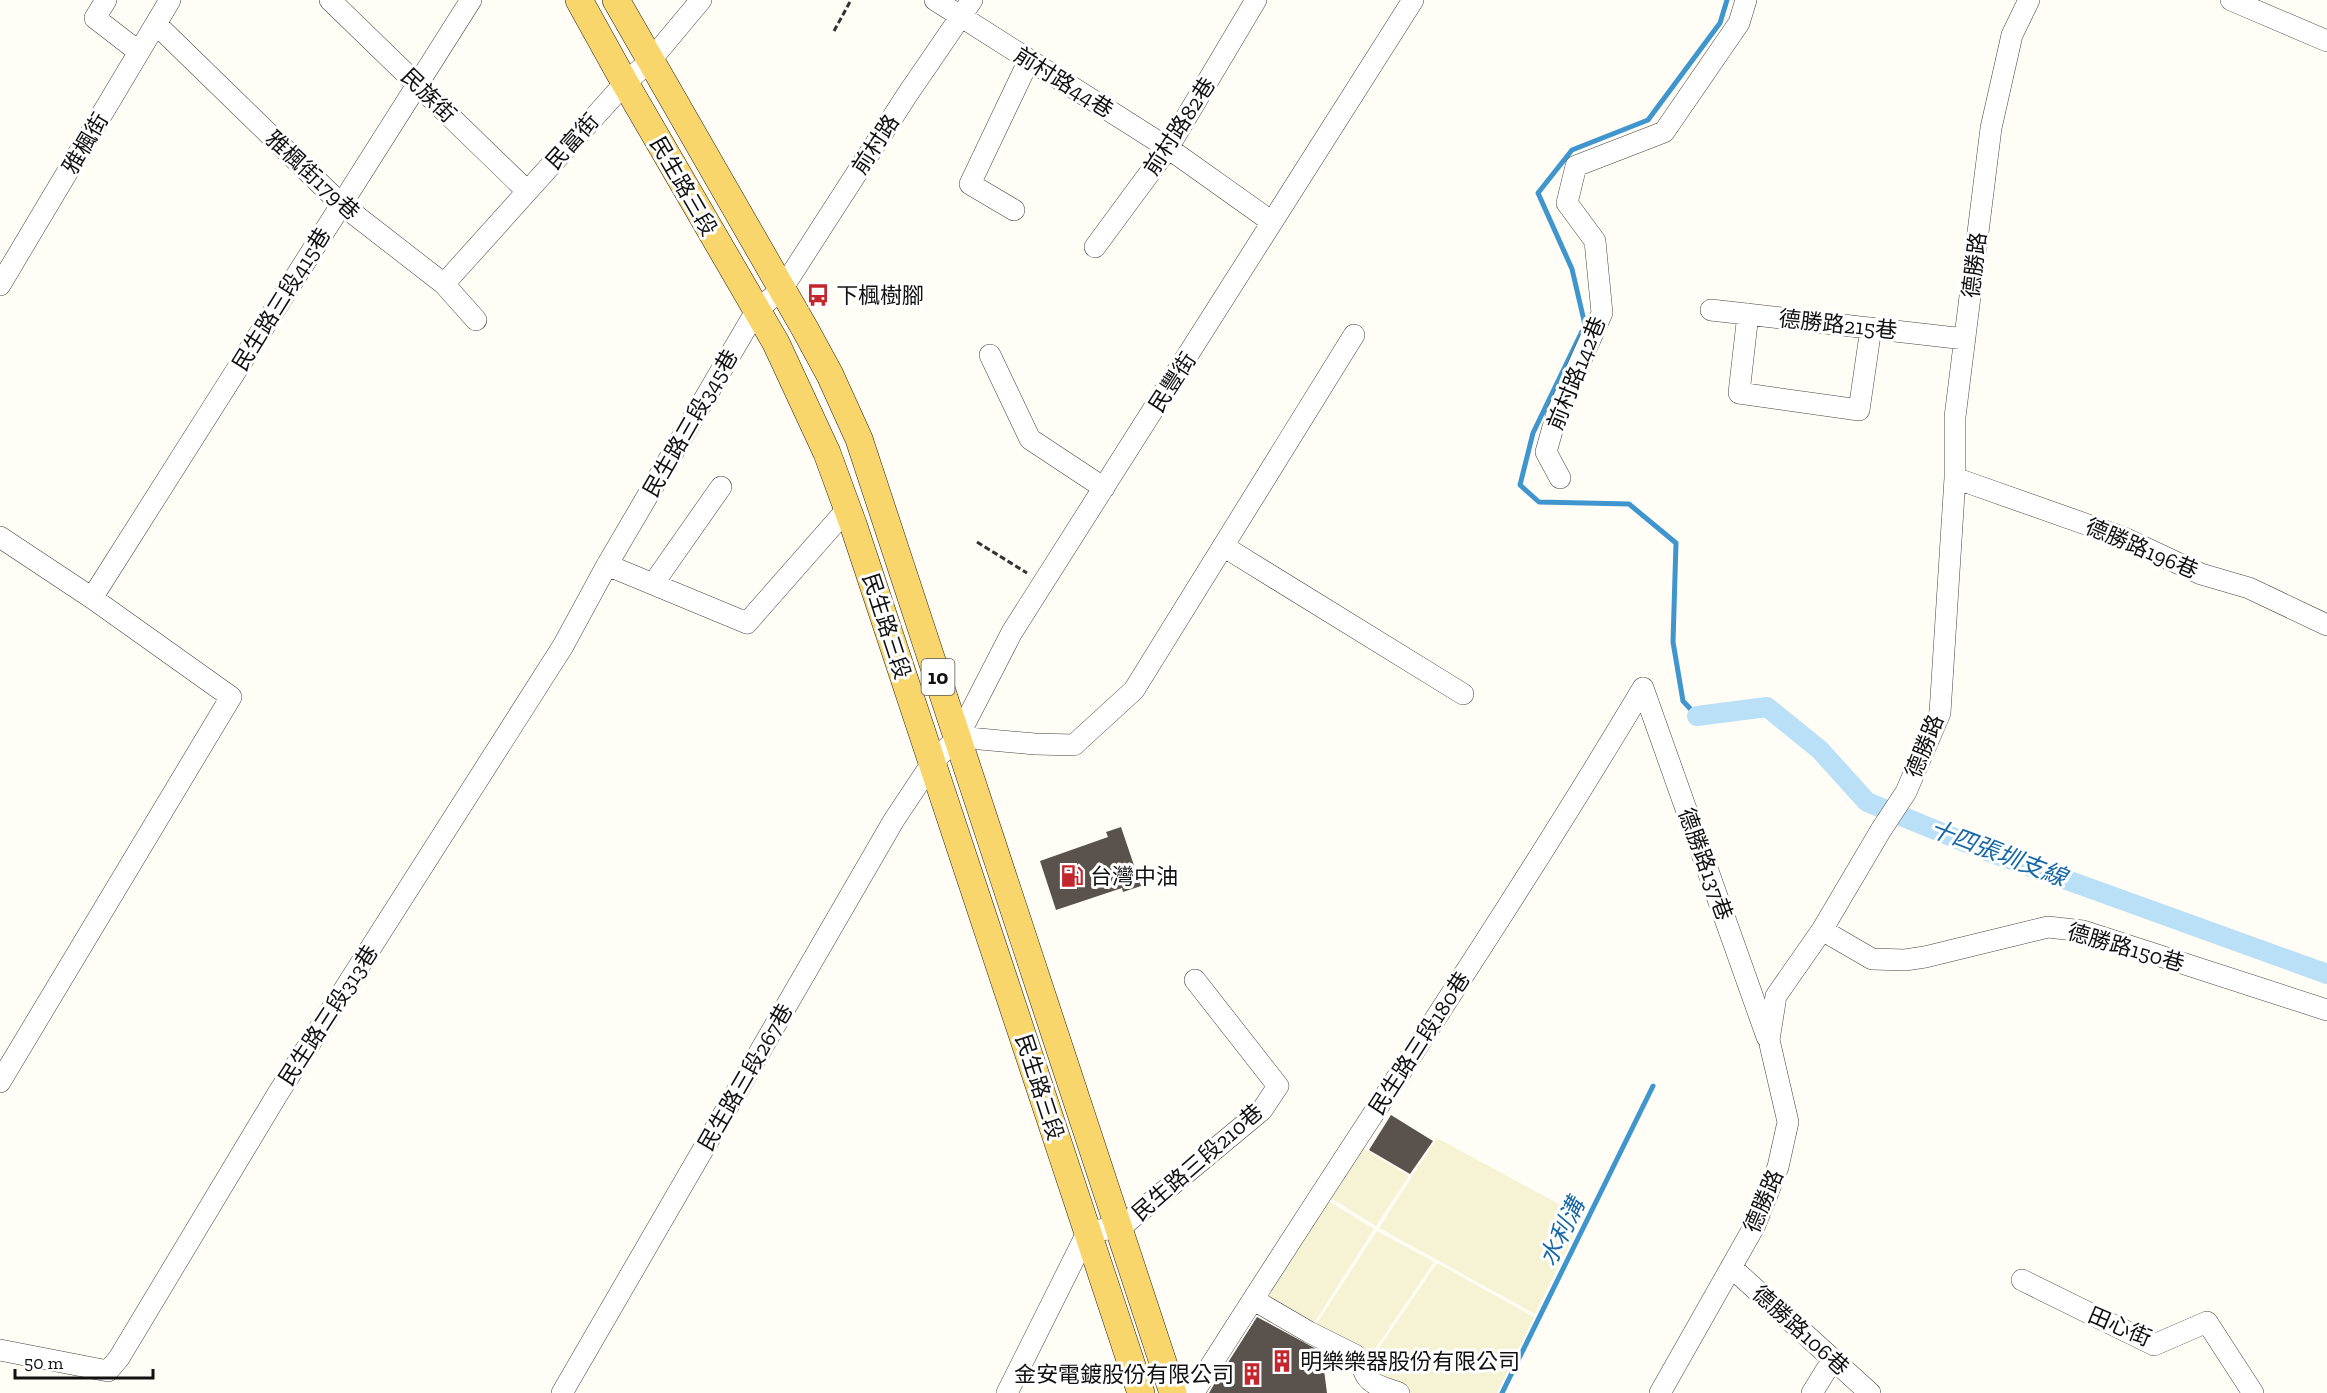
<svg xmlns="http://www.w3.org/2000/svg" width="2327" height="1393" font-family="'Zilla Slab','Noto Sans TC',serif">
	<rect width="100%" height="100%" fill="#fffdf5"/>
	<!-- farmland -->
	<path fill="#f6f3d4" d="M 1437,1138 L 1583,1217 L 1535,1314 L 1379,1228 Z
		M 1361,1147 L 1409,1176 L 1376,1226 L 1329,1197 Z
		M 1327,1200 L 1374,1229 L 1311,1328 L 1264,1299 Z
		M 1377,1231 L 1434,1262 L 1367,1361 L 1313,1329 Z
		M 1437,1263 L 1534,1317 L 1497,1393 L 1411,1393 L 1401,1385 L 1378,1379 L 1368,1364 Z"/>
	<g fill="none" stroke-linecap="round" stroke-linejoin="round">
		<!-- stream -->
		<path stroke="#3f96cf" stroke-width="5" d="M 1697,716 L 1683,701 L 1673,642 L 1676,543 L 1629,504 L 1539,502 L 1520,485 L 1533,433 L 1585,325 L 1572,269 L 1538,193 L 1572,150 L 1648,120 L 1720,23 L 1727,0
			M 1502,1393 L 1653,1086"/>
		<!-- canal -->
		<path stroke="#b9e0f7" stroke-width="20" d="M 1697,716 L 1767,707 L 1820,750 L 1867,802 L 1984,850 L 2327,974"/>
	</g>
	<!-- building -->
	<path fill="#5a524d" d="M 1121,827 L 1141,886 L 1123,892 L 1122,888 L 1056,910 L 1040,861 L 1108,837 L 1106,832 Z
		M 1391,1115 L 1433,1141 L 1410,1174 L 1369,1150 Z
		M 1257,1317 L 1333,1358 L 1324,1370 L 1327,1393 L 1209,1393 L 1216,1381 L 1224,1378 L 1222,1372 Z"/>
	<g fill="none" stroke-linecap="round" stroke-linejoin="round">
		<!-- minor casing -->
		<g stroke="#444" stroke-width="22">
			<path id="minor" d="M 106,0 L 95,18 L 139,52
				M 330,0 L 527,191
				M 935,0 L 1168,148 L 1272,222
				M 2231,0 L 2327,41
				M 156,24 L 341,204 L 444,284 L 476,320
				M 1014,210 L 970,184 L 1029,60
				M 1095,247 L 1168,148 L 1256,0
				M 444,284 L 625,83 L 650,61 L 701,0
				M 0,285 L 170,0
				M 1711,310 L 1965,339
				M 1748,314 L 1739,393 L 1859,410 L 1871,328
				M 990,355 L 1030,439 L 1104,488
				M 1560,478 L 1546,452 L 1557,413 L 1602,313 L 1595,241 L 1567,203 L 1576,166 L 1664,132 L 1739,23 L 1746,0
				M 1955,478 L 2122,537 L 2201,574 L 2249,588 L 2327,625
				M 0,537 L 92,598 L 231,697 L 0,1082
				M 1223,546 L 1463,694
				M 607,565 L 747,623 L 848,508
				M 653,584 L 721,487
				M 92,598 L 471,0
				M 1643,688 L 1767,1037
				M 958,737 L 1035,744 L 1074,745 L 1134,690 L 1354,335
				M 1822,930 L 1872,959 L 1905,960 L 1925,957 L 2048,927 L 2083,931 L 2327,1010
				M 1731,1267 L 1870,1393
				M 2022,1280 L 2154,1345 L 2207,1322 L 2253,1393
				M 1254,1300 L 1309,1332 L 1355,1355 C 1363,1361 1361,1369 1367,1377 C 1374,1387 1388,1388 1399,1393
				M 0,1350 L 108,1371 L 119,1358 L 277,1095 L 563,646 L 607,565 L 756,311 L 782,289 L 907,95 L 972,0
				M 562,1393 L 894,820 L 932,763 L 958,737 L 1012,632 L 1413,0
				M 1007,1393 L 1088,1231 L 1120,1228 L 1262,1110 L 1278,1086 L 1195,980
				M 1189,1393 L 1196,1389 C 1344,1154 1501,926 1643,688
				M 1660,1393 L 1755,1225 L 1778,1167 L 1788,1122 L 1769,1040 L 1776,996 L 1822,930 L 1881,830 L 1906,792 L 1940,713 L 1955,478 L 1955,417 L 1991,128 L 2012,35 L 2029,0
				M 1812,1393 L 1833,1359"/>
		</g>
		<!-- major casing -->
		<g stroke="#222" stroke-width="28">
			<path id="major" d="M 579,0 L 625,83 L 776,343 L 827,453 L 853,524 L 1141,1393
				M 616,0 L 805,329 L 830,375 L 859,439 L 1173,1393"/>
		</g>
		<!-- path -->
		<path stroke="#333" stroke-width="3" stroke-dasharray="6 3" stroke-linecap="butt" d="M 834,31 L 851,0
			M 977,542 L 1027,573"/>
		<!-- minor -->
		<use href="#minor" stroke="#fff" stroke-width="21"/>
		<!-- major -->
		<use href="#major" stroke="#f9d66b" stroke-width="27"/>
	</g>
	<!-- icons -->
	<defs>
		<g id="bus-bare" transform="scale(1.8)"><path d="M-5-6H5V4H4V6H2V4H-2V6H-4V4H-5ZM-3.5-4V0h7V-4ZM-3.5 1.2v1.5H-2V1.2ZM2 1.2v1.5H3.5V1.2Z" fill="#c4262e" stroke="#fff" stroke-width="2.5" paint-order="stroke"/></g>
		<g id="fuel-bare" transform="scale(1.8)"><path d="M-5.5-6h7V0h2V4h1.3V-2.5L3-4.5l.8-.8L6-3V5H2.5V1h-1V6h-7ZM-4.2-4.7v3.2H.2V-4.7Z" fill="#c4262e" stroke="#fff" stroke-width="2.5" paint-order="stroke"/></g>
		<g id="building-bare" transform="scale(1.8)"><path d="M-4-6H4V6H1V3H-1V6H-4ZM-2.5-4.3h1.7v1.8h-1.7ZM.8-4.3h1.7v1.8H.8ZM-2.5-1h1.7V.8h-1.7ZM.8-1h1.7V.8H.8Z" fill="#c4262e" stroke="#fff" stroke-width="2.5" paint-order="stroke"/></g>
	</defs>
	<g fill-rule="evenodd">
		<use href="#bus-bare" x="818" y="295"/>
		<use href="#fuel-bare" x="1072" y="876"/>
		<use href="#building-bare" x="1282" y="1361"/>
		<use href="#building-bare" x="1252" y="1374"/>
	</g>
	<g text-anchor="middle" stroke-width="6" stroke-linejoin="round" paint-order="stroke">
		<!-- shield labels -->
		<rect fill="#fff" stroke="#585858" stroke-width="1.5" x="921.5" y="659" width="33" height="36" rx="4.5"/>
		<g font-size="21" font-weight="bold" fill="#111">
			<text x="938" y="684">10</text>
		</g>
		<!-- street labels -->
		<g font-size="22" fill="#111" stroke="#fff">
			<text transform="translate(1064 82) rotate(32)" y="8">前村路44巷</text>
			<text transform="translate(429 95) rotate(44)" y="8">民族街</text>
			<text transform="translate(1179 126) rotate(-57)" y="8">前村路82巷</text>
			<text transform="translate(572 141) rotate(-48)" y="8">民富街</text>
			<text transform="translate(85 143) rotate(-59)" y="8">雅楓街</text>
			<text transform="translate(875 144) rotate(-57)" y="8">前村路</text>
			<text transform="translate(313 175) rotate(43)" y="8">雅楓街179巷</text>
			<text transform="translate(684 186) rotate(60)" y="8">民生路三段</text>
			<text transform="translate(1974 265) rotate(-83)" y="8">德勝路</text>
			<text transform="translate(281 299) rotate(-58)" y="8">民生路三段415巷</text>
			<text transform="translate(1838 324) rotate(6)" y="8">德勝路215巷</text>
			<text transform="translate(1576 373) rotate(-68)" y="8">前村路142巷</text>
			<text transform="translate(1172 382) rotate(-57)" y="8">民豐街</text>
			<text transform="translate(690 423) rotate(-60)" y="8">民生路三段345巷</text>
			<text transform="translate(2142 548) rotate(23)" y="8">德勝路196巷</text>
			<text transform="translate(887 626) rotate(72)" y="8">民生路三段</text>
			<text transform="translate(1924 746) rotate(-68)" y="8">德勝路</text>
			<text transform="translate(1706 864) rotate(70)" y="8">德勝路137巷</text>
			<text transform="translate(2126 947) rotate(16)" y="8">德勝路150巷</text>
			<text transform="translate(328 1015) rotate(-57)" y="8">民生路三段313巷</text>
			<text transform="translate(1419 1043) rotate(-57)" y="8">民生路三段180巷</text>
			<text transform="translate(745 1077) rotate(-60)" y="8">民生路三段267巷</text>
			<text transform="translate(1040 1087) rotate(72)" y="8">民生路三段</text>
			<text transform="translate(1197 1162) rotate(-41)" y="8">民生路三段210巷</text>
			<text transform="translate(1763 1201) rotate(-67)" y="8">德勝路</text>
			<text transform="translate(2120 1326) rotate(23)" y="8">田心街</text>
			<text transform="translate(1801 1330) rotate(42)" y="8">德勝路106巷</text>
		</g>
		<!-- poi labels -->
		<g font-size="22" fill="#111" stroke="#fff" text-anchor="start">
			<text x="836" y="303">下楓樹腳</text>
			<text x="1090" y="884">台灣中油</text>
			<text x="1300" y="1369">明樂樂器股份有限公司</text>
			<text x="1234" y="1382" text-anchor="end">金安電鍍股份有限公司</text>
		</g>
		<!-- water labels -->
		<g font-size="24" font-style="italic" fill="#1768a6" stroke="#fff">
			<text transform="translate(1998 853) rotate(21)" y="8">十四張圳支線</text>
			<text transform="translate(1562 1232) rotate(-64)" y="8">水利溝</text>
		</g>
	</g>
	<!-- scale -->
	<path d="M15 1369v9h138v-9" fill="none" stroke="#111111" stroke-width="3"/>
	<text x="24" y="1369" font-size="18" fill="#111111" stroke="#ffffff" stroke-width="4.5" paint-order="stroke">50 m</text>
</svg>
